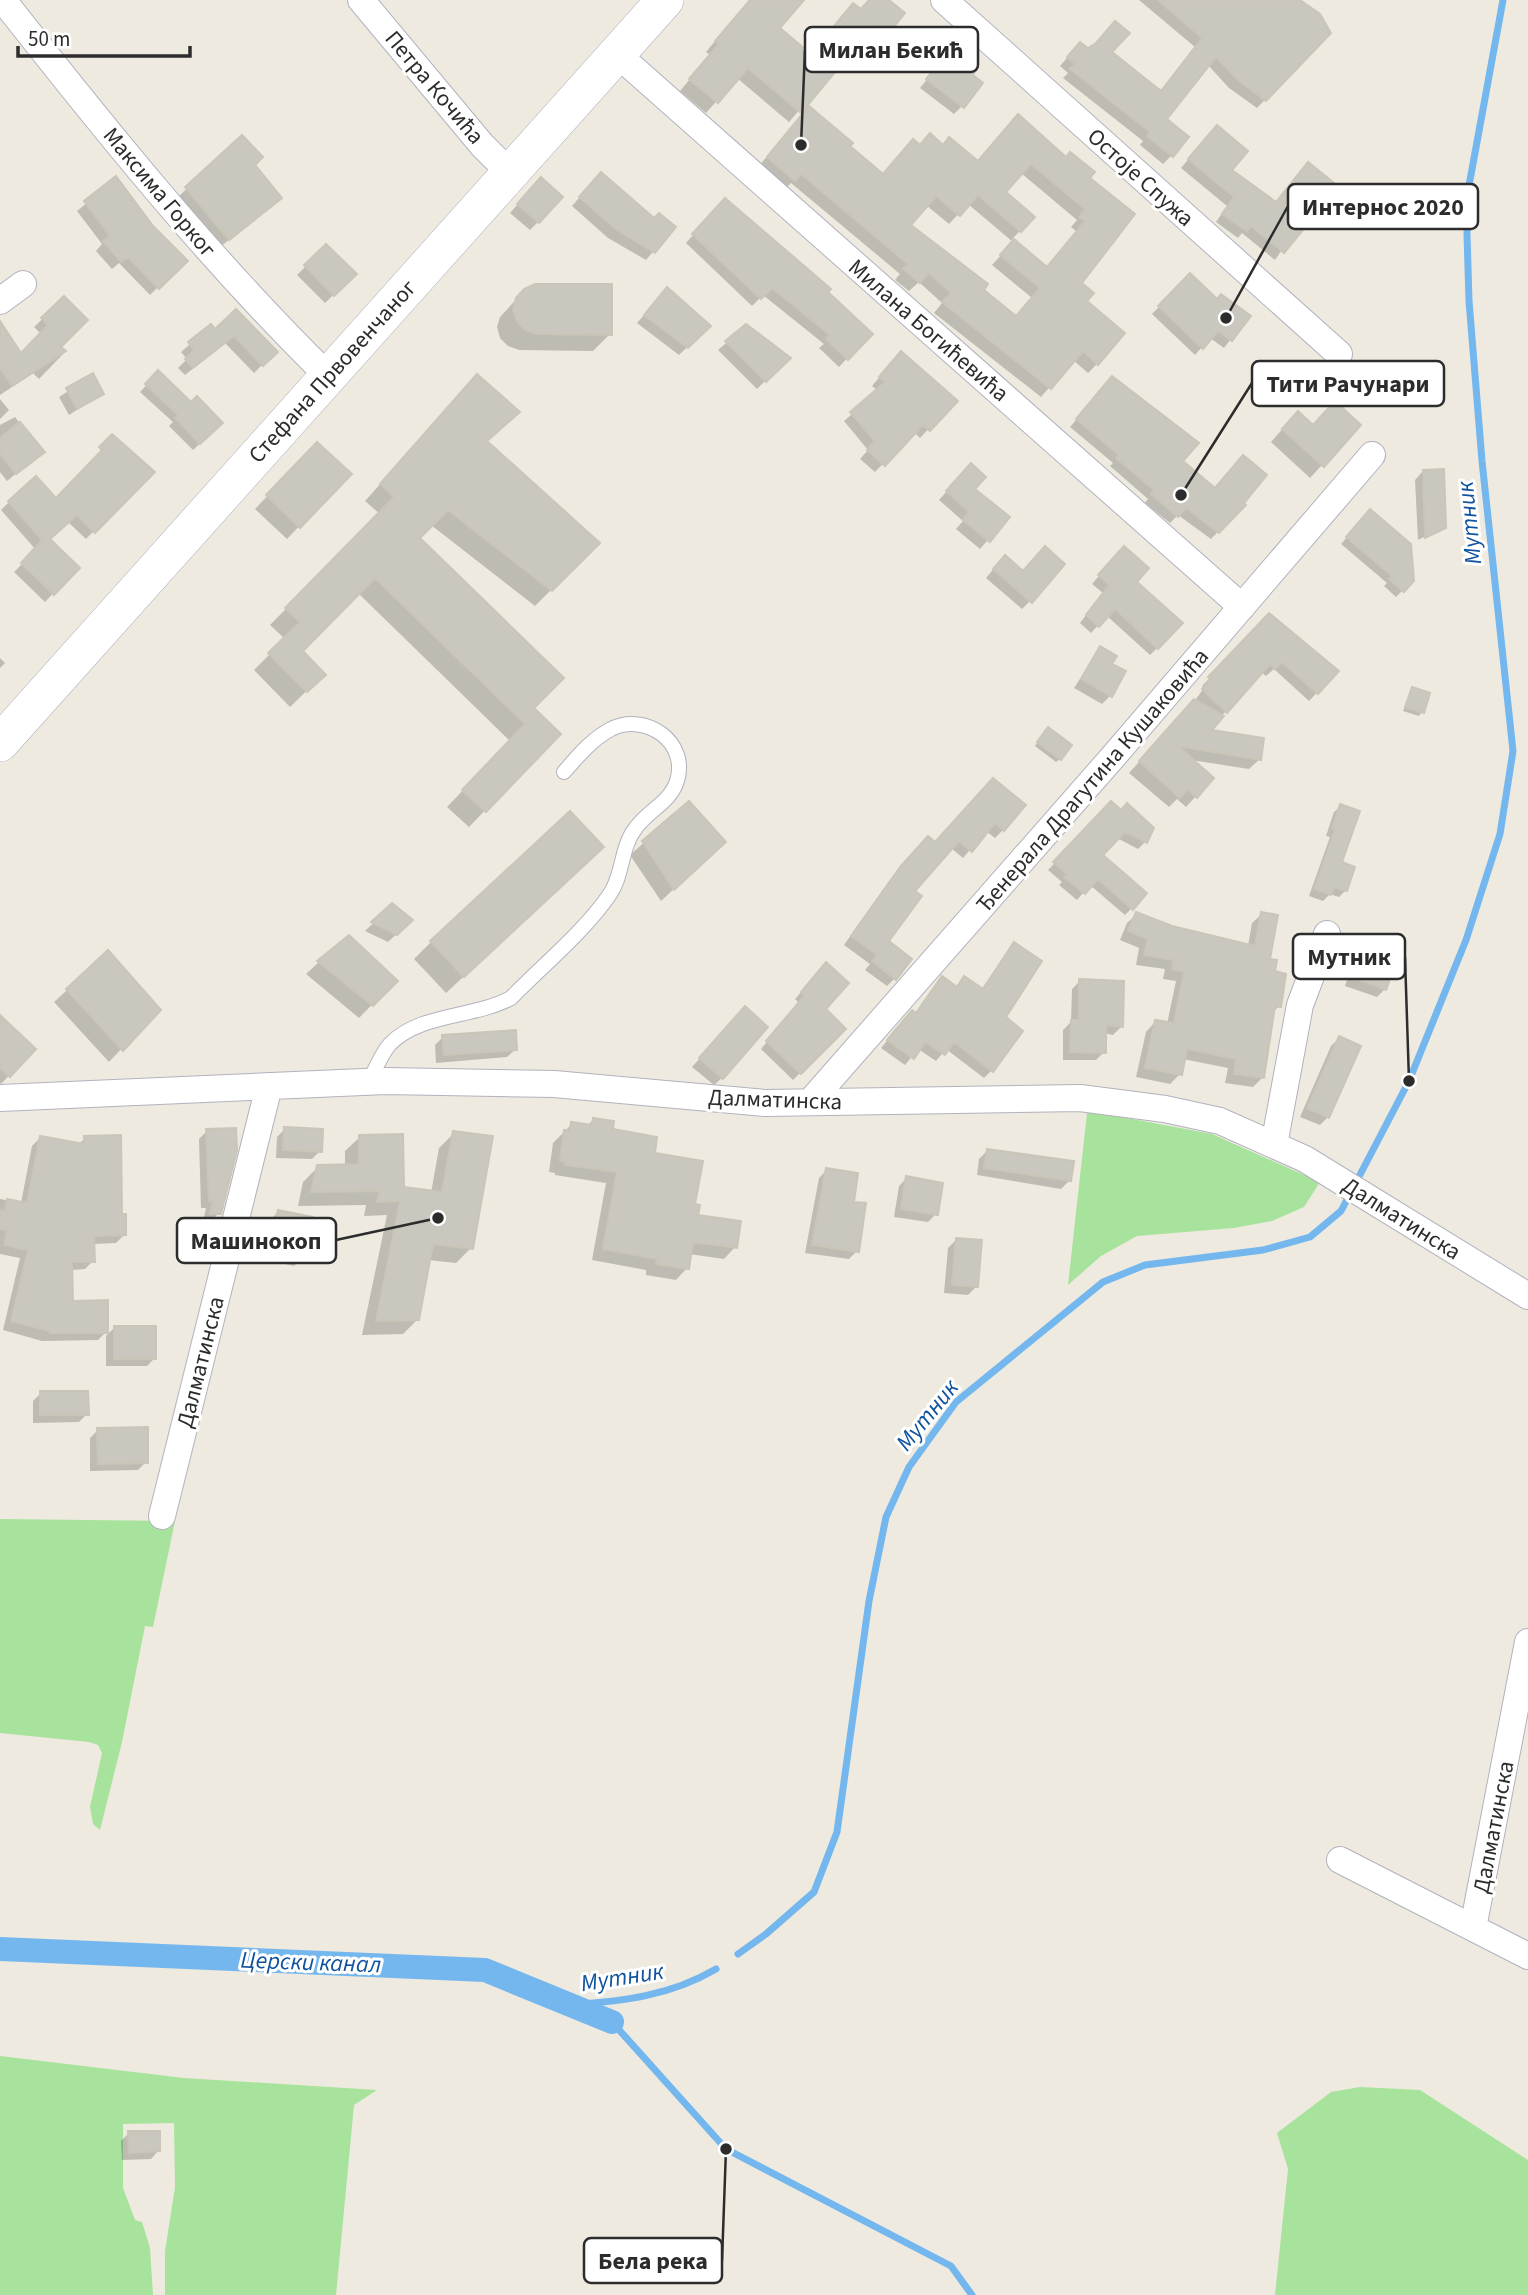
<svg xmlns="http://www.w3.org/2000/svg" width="1528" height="2295" font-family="'Source Sans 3',sans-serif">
	<rect width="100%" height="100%" fill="#eeeadf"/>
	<!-- green -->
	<path fill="#a7e39c" d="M 1095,1112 L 1212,1134 L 1320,1182 L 1304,1207 L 1272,1221 L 1234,1228 L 1137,1236 L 1101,1256 L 1068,1285 L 1087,1113 Z
		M 0,1519 L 175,1521 L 153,1627 L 145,1626 L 122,1742 L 100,1830 L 93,1824 L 90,1807 L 102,1753 L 98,1745 L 89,1742 L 0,1733 Z
		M 0,2056 L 184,2078 L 377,2090 L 354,2105 L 336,2295 L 165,2295 L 165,2251 L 175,2187 L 174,2123 L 123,2124 L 123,2188 L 135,2220 L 142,2222 L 150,2248 L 153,2295 L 0,2295 Z
		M 1360,2087 L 1420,2090 L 1528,2160 L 1528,2295 L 1275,2295 L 1288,2169 L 1277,2133 L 1331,2092 Z"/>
	<!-- shadow -->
	<path fill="#0003" fill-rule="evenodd" d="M 749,0 L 802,0 L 777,28 L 810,55 L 869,0 L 887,0 L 903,14 L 878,42 L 865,34 L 789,122 L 737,78 L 706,113 L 680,91 L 710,55 L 706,52 Z
		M 1139,0 L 1299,0 L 1329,33 L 1257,108 L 1229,88 L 1208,65 L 1164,120 L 1171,156 L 1163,164 L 1140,145 L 1143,141 L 1063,78 L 1068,73 L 1060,66 L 1072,52 L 1110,53 L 1160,92 L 1195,47 Z
		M 950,51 L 962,106 L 954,114 L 920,88 Z
		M 800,118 L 848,147 L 882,175 L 919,147 L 942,146 L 977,163 L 1008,126 L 1088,178 L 1133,215 L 1079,283 L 1097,364 L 1088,373 L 1073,360 L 1041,397 L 934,313 L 942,303 L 919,282 L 909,291 L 895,280 L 900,274 L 791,183 L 785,189 L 758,167 ZM 1021,173 L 1077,220 L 1071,227 L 1077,232 L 1046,268 L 1012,239 L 1020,231 L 1004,192 ZM 968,204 L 1013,242 L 992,265 L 1032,298 L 1015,318 L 909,225 L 926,205 L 949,224 Z
		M 1209,135 L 1229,171 L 1275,204 L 1306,215 L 1275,260 L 1242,233 L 1238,238 L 1216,222 L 1227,206 L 1181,168 Z
		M 242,137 L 271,206 L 220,247 L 178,197 Z
		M 116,179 L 152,227 L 185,260 L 150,295 L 119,263 L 112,269 L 96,251 L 102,244 L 77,211 Z
		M 593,182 L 654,220 L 674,227 L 646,260 L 608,238 L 572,206 Z
		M 533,187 L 538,222 L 530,230 L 510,213 Z
		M 717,208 L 826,292 L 870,334 L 839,367 L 819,348 L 824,344 L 763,295 L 752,306 L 686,243 Z
		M 326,246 L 355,274 L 325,303 L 297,275 Z
		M 1190,275 L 1217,301 L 1248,317 L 1224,348 L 1210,338 L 1195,355 L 1152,314 Z
		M 667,289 L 709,326 L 679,355 L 637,323 Z
		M 525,290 L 610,334 L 593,351 L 519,350 L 508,346 L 500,338 L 497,327 L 500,317 Z
		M 64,298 L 59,347 L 65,352 L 39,379 L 33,373 L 0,395 L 0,343 L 21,356 L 41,334 L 34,327 Z
		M 236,312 L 275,352 L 254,373 L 225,343 L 185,375 L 178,368 L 187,359 L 181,352 L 211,326 L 215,332 Z
		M 746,326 L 788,358 L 757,389 L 718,350 Z
		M 893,361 L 955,401 L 920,438 L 914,432 L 875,472 L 860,459 L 868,450 L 844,421 L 878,391 L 872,386 Z
		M 158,373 L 191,404 L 221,423 L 193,450 L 169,426 L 173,422 L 140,392 Z
		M 92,376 L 102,394 L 69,415 L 59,397 Z
		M 477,376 L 518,412 L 486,442 L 598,543 L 535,606 L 431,525 L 417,538 L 532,708 L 558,734 L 469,827 L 447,807 L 510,741 L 358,593 L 300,651 L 323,675 L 290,707 L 254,670 L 285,639 L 270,625 L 380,514 L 365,501 Z
		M 1105,386 L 1181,461 L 1214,490 L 1244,505 L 1211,539 L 1178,515 L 1170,523 L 1145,503 L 1148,499 L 1110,466 L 1113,463 L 1070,427 Z
		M 0,399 L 9,410 L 0,419 Z
		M 15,417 L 42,452 L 7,481 L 0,472 L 0,425 Z
		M 1285,426 L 1322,465 L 1310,478 L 1271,442 Z
		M 113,437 L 153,472 L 86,539 L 68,522 L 48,540 L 77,568 L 45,602 L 14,572 L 36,550 L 1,510 L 9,502 L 56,501 Z
		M 317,444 L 349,474 L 287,539 L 255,509 Z
		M 1423,471 L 1444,528 L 1438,533 L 1438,530 L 1418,540 L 1415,480 Z
		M 963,473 L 973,489 L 1008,517 L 980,549 L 956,529 L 963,521 L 939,500 Z
		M 1364,518 L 1412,581 L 1396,597 L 1384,586 L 1387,583 L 1341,544 Z
		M 1117,555 L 1135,582 L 1157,648 L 1150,655 L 1107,616 L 1091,633 L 1080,623 L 1103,593 L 1092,584 Z
		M 997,565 L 1023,573 L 1030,601 L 1022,609 L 986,578 Z
		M 1269,616 L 1336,672 L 1309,701 L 1274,669 L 1266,676 L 1261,672 L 1208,731 L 1260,759 L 1249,769 L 1191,760 L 1196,796 L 1186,807 L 1177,799 L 1169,807 L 1129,773 L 1196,699 L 1204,688 L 1202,686 Z
		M 1100,648 L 1110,664 L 1110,696 L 1102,704 L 1074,688 Z
		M 0,658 L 5,663 L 0,668 Z
		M 1412,689 L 1422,712 L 1419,716 L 1403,711 Z
		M 1044,733 L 1060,759 L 1056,762 L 1035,746 Z
		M 985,788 L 1003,830 L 995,838 L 986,831 L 963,858 L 951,848 L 913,892 L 887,941 L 895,978 L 887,986 L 865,970 L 870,964 L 844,945 L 893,876 L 920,846 L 935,844 Z
		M 689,803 L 711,854 L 661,901 L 630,855 Z
		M 1112,804 L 1145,842 L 1138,849 L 1117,838 L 1101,855 L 1132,908 L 1125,915 L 1090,885 L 1077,900 L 1059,885 L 1062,882 L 1048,870 Z
		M 1341,806 L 1340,864 L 1346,890 L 1339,897 L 1330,894 L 1323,901 L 1309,896 L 1330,837 L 1326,836 L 1334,812 Z
		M 585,864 L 446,993 L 414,959 L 431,942 Z
		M 392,905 L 403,928 L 388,942 L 365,931 Z
		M 1137,914 L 1171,928 L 1248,946 L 1252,923 L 1262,914 L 1268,960 L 1279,1006 L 1272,1013 L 1262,1078 L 1253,1087 L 1225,1083 L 1228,1068 L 1183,1059 L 1180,1074 L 1170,1084 L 1136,1077 L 1146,1032 L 1155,1022 L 1167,1024 L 1176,981 L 1163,979 L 1165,969 L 1136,965 L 1139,948 L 1120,940 L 1127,923 Z
		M 1014,944 L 991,1071 L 984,1078 L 946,1049 L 936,1061 L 918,1049 L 905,1065 L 881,1048 L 904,1020 L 915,1014 L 942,978 L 956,988 L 965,978 L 981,990 Z
		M 108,953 L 158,1010 L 109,1062 L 54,1002 Z
		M 319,962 L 395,981 L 359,1018 L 306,974 Z
		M 1358,963 L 1385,989 L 1377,997 L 1345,986 L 1350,971 Z
		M 820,971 L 824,1009 L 844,1029 L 793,1080 L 761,1049 L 799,1003 L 795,999 Z
		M 1080,981 L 1121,1027 L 1113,1035 L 1104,1033 L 1104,1052 L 1096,1060 L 1063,1060 L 1063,1030 L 1071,1022 L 1072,989 Z
		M 737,1017 L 722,1078 L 714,1085 L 692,1067 Z
		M 0,1018 L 34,1049 L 1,1084 L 0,1083 Z
		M 443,1037 L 516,1049 L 507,1057 L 436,1063 L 435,1045 Z
		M 1339,1038 L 1328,1117 L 1320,1125 L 1300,1117 L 1331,1046 Z
		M 593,1120 L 653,1155 L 693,1205 L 696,1217 L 735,1247 L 724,1259 L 689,1254 L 687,1268 L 676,1280 L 646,1275 L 646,1270 L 592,1260 L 606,1183 L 555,1175 L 555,1173 L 549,1172 L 553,1143 L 572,1124 L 587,1126 Z
		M 285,1129 L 320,1151 L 312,1159 L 276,1158 L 277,1137 Z
		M 207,1131 L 219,1213 L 211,1221 L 203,1221 L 206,1208 L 201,1208 L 199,1139 Z
		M 454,1133 L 471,1248 L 456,1263 L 428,1260 L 418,1319 L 403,1334 L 362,1335 L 387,1215 L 364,1216 L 366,1205 L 298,1206 L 303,1182 L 318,1167 L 345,1166 L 345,1151 L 360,1137 L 402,1189 L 431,1193 L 439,1148 Z
		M 40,1138 L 78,1145 L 85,1138 L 121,1216 L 124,1235 L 116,1243 L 93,1244 L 93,1261 L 85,1269 L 71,1270 L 71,1303 L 106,1302 L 106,1336 L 114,1328 L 155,1358 L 147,1366 L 106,1366 L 106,1332 L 98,1340 L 42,1341 L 3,1330 L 20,1258 L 0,1254 L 0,1199 L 21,1203 L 32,1146 Z
		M 987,1151 L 1069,1181 L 1061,1189 L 977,1175 L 979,1159 Z
		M 827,1170 L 857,1251 L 849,1259 L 805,1253 L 819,1178 Z
		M 907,1178 L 936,1214 L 928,1222 L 894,1217 L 899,1186 Z
		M 278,1212 L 303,1257 L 294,1266 L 262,1259 L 270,1220 Z
		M 956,1240 L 976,1287 L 968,1295 L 944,1293 L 948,1248 Z
		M 41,1393 L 87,1414 L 79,1422 L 33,1423 L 33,1401 Z
		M 98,1430 L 146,1462 L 138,1470 L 90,1471 L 90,1438 Z
		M 129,2133 L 159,2150 L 151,2159 L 122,2160 L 121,2141 Z"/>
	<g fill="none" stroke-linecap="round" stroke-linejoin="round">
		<!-- stream -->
		<path stroke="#74b7ee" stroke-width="7" d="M 738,1954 L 766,1934 L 814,1892 L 837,1832 L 869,1601 L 886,1517 L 909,1467 L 956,1402 L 1103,1282 L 1145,1265 L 1263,1250 L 1310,1237 L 1341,1211 L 1409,1081 L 1466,940 L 1500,834 L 1513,751 L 1482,461 L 1469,301 L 1467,234 L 1468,191 L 1503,0
			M 571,2005 C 623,2001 670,1996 716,1969
			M 612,2022 L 726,2149 L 951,2266 L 972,2295"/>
		<!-- canal -->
		<path stroke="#74b7ee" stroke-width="24" d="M 0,1949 L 485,1970 L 612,2022"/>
	</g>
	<!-- building -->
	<path fill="#c9c7be" stroke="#c9c6b8" stroke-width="2" fill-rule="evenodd" d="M 750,0 L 804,0 L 780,28 L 811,54 L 853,3 L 861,9 L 869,0 L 889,0 L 905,13 L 890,32 L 875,24 L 801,113 L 748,68 L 718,103 L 689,79 L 719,44 L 715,41 Z
		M 1158,0 L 1300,0 L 1320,14 L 1331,33 L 1266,101 L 1238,80 L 1216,57 L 1167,119 L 1189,137 L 1173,157 L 1147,136 L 1150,132 L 1070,69 L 1075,64 L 1067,57 L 1080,42 L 1088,48 L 1096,43 L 1115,21 L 1130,33 L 1112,52 L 1161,91 L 1202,38 Z
		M 950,49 L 976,70 L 973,75 L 983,83 L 964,108 L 926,79 Z
		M 809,106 L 853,143 L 850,146 L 883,174 L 913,139 L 920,145 L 930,133 L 943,145 L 949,137 L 978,161 L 1018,114 L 1066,157 L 1070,152 L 1095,172 L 1090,178 L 1135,214 L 1082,283 L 1094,293 L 1087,301 L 1125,333 L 1098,365 L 1083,351 L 1051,389 L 942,302 L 951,293 L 929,273 L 920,283 L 903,269 L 908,264 L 801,174 L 795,181 L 767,157 ZM 1031,164 L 1085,209 L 1079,217 L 1085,221 L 1047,267 L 1014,239 L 1000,255 L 1040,288 L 1016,316 L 984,290 L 988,284 L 911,225 L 936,196 L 960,216 L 978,195 L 1021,232 L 1035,217 L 1006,192 Z
		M 1217,125 L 1248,151 L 1232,170 L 1276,202 L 1308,162 L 1334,183 L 1309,215 L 1313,218 L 1284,253 L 1251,226 L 1247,231 L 1222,214 L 1234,197 L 1188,159 Z
		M 242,135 L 263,157 L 255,165 L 282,198 L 229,240 L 185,187 Z
		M 601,172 L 654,218 L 659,213 L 676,227 L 655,253 L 617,230 L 579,197 Z
		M 116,176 L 153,226 L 188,261 L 159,289 L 128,257 L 121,262 L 103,241 L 110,236 L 84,201 Z
		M 541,177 L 563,197 L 539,223 L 517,204 Z
		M 725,198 L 831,289 L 828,292 L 873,334 L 848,360 L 826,339 L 830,335 L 772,288 L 761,299 L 692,234 Z
		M 326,244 L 357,274 L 334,296 L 304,265 Z
		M 1190,273 L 1217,299 L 1221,294 L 1251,316 L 1232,341 L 1218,331 L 1203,349 L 1158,306 Z
		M 535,284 L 612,284 L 612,335 L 536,334 L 525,330 L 517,321 L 513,310 L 516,298 L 524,289 Z
		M 667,287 L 711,326 L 688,348 L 644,315 Z
		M 64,296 L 88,320 L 61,347 L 66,351 L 12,386 L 0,368 L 0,321 L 21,353 L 48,325 L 41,318 Z
		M 236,309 L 278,352 L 263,366 L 234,336 L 193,368 L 185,359 L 194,350 L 188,342 L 211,324 L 215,329 Z
		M 746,324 L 791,358 L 766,382 L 725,341 Z
		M 901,351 L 958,401 L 930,431 L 923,425 L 885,466 L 867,450 L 875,441 L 850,412 L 885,382 L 879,377 Z
		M 158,370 L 191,402 L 197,396 L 223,423 L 200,444 L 175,418 L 178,415 L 145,384 Z
		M 93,373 L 104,394 L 77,409 L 66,388 Z
		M 477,374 L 520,412 L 487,441 L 600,543 L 552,591 L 448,510 L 420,538 L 564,678 L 534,708 L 561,734 L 486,812 L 462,790 L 525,724 L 375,578 L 303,651 L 326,675 L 307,692 L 268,653 L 300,622 L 285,608 L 394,497 L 380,484 Z
		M 1112,376 L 1199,443 L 1183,461 L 1215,488 L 1243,455 L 1267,475 L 1244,503 L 1246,505 L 1219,533 L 1186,508 L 1178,517 L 1151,494 L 1154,490 L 1116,458 L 1119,455 L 1076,419 Z
		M 1335,401 L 1361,425 L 1324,467 L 1282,429 L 1298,411 L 1313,425 Z
		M 20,422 L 45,452 L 16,474 L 0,454 L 0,438 Z
		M 112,434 L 155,472 L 95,533 L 77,515 L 50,539 L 80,568 L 54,595 L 21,563 L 42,540 L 8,501 L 36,476 L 56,498 L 102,450 L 99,447 Z
		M 317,442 L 352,474 L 300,528 L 266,495 Z
		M 971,463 L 986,477 L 975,489 L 1010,517 L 990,542 L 963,520 L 969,512 L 946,491 Z
		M 1444,469 L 1446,528 L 1425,538 L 1423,470 Z
		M 1370,509 L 1411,544 L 1414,581 L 1404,592 L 1389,579 L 1392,576 L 1346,537 Z
		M 1045,546 L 1065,564 L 1032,603 L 993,569 L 1005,555 L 1023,571 Z
		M 1124,546 L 1149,568 L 1137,582 L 1183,623 L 1158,649 L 1115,609 L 1099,627 L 1086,615 L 1109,585 L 1098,575 Z
		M 1269,613 L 1339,671 L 1318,694 L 1282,662 L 1275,669 L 1270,664 L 1227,713 L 1202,689 L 1211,679 L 1208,677 Z
		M 1100,646 L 1117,656 L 1112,664 L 1126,671 L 1112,697 L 1081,679 Z
		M 1412,687 L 1430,693 L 1424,713 L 1405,707 Z
		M 1194,699 L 1224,716 L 1212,730 L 1264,738 L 1261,760 L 1178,746 L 1214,778 L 1197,798 L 1188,789 L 1180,798 L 1139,761 Z
		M 1048,727 L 1072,745 L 1061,760 L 1037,742 Z
		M 993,778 L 1026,805 L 1004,831 L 995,823 L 972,852 L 959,841 L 915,891 L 922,896 L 889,941 L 912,959 L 896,980 L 872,961 L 877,955 L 851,936 L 901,866 L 928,836 L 935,842 Z
		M 689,801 L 726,842 L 674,890 L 642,841 Z
		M 1111,801 L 1121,810 L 1127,803 L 1154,828 L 1147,843 L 1125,832 L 1103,855 L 1147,893 L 1133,910 L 1098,879 L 1085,894 L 1064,877 L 1067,874 L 1053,862 Z
		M 1340,804 L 1360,811 L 1342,862 L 1355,867 L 1347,891 L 1334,887 L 1331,895 L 1314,889 L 1335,830 L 1332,829 Z
		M 570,811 L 604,847 L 464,977 L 430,941 Z
		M 392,903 L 413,920 L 397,935 L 371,922 Z
		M 1136,912 L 1172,926 L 1255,946 L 1261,912 L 1278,915 L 1270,959 L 1277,960 L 1275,971 L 1286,974 L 1281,1007 L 1275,1006 L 1264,1078 L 1234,1074 L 1236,1059 L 1187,1049 L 1182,1075 L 1145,1068 L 1155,1020 L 1174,1023 L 1184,972 L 1172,969 L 1174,960 L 1144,955 L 1148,939 L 1128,931 Z
		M 349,935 L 398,981 L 373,1006 L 317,961 Z
		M 1014,942 L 1042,961 L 1006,1017 L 1023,1031 L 993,1072 L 954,1042 L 945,1055 L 925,1042 L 914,1059 L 887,1040 L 912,1010 L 916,1013 L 942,976 L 957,987 L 964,976 L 983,989 Z
		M 108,950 L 161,1010 L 123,1051 L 66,989 Z
		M 1358,961 L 1394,968 L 1386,990 L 1352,977 Z
		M 826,962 L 849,983 L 826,1009 L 846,1029 L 801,1074 L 766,1041 L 805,995 L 801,992 Z
		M 1079,979 L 1124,981 L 1123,1027 L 1106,1025 L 1106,1053 L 1070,1052 L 1071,1020 L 1079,1020 Z
		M 745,1006 L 768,1027 L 723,1079 L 699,1058 Z
		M 0,1015 L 36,1049 L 10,1077 L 0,1068 Z
		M 516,1030 L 517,1050 L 444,1055 L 442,1035 Z
		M 1339,1036 L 1361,1046 L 1329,1118 L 1307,1108 Z
		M 593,1118 L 614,1121 L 613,1129 L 657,1137 L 655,1153 L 703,1161 L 695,1204 L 700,1205 L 698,1215 L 741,1221 L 737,1248 L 693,1242 L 689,1269 L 656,1264 L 657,1259 L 603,1249 L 617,1172 L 565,1165 L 566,1162 L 560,1161 L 564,1130 L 570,1131 L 571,1122 L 592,1125 Z
		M 284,1127 L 323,1129 L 322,1152 L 283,1150 Z
		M 236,1128 L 237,1150 L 221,1214 L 210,1214 L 213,1201 L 209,1201 L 206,1129 Z
		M 453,1131 L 493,1136 L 473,1249 L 433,1244 L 419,1320 L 376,1321 L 400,1201 L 377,1202 L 380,1191 L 311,1192 L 317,1165 L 359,1164 L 359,1135 L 403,1134 L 404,1187 L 442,1192 Z
		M 121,1135 L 122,1214 L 126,1214 L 126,1235 L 94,1236 L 95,1262 L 72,1262 L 73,1301 L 108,1300 L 108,1333 L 50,1333 L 50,1331 L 11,1321 L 28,1250 L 4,1245 L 7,1230 L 0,1229 L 0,1210 L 5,1211 L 7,1199 L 27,1203 L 40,1136 L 84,1144 L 84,1136 Z
		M 987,1149 L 1074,1161 L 1071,1181 L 984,1168 Z
		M 826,1168 L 858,1173 L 854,1202 L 866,1203 L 859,1252 L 812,1245 Z
		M 906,1176 L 943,1183 L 938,1215 L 901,1209 Z
		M 278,1210 L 313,1217 L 304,1258 L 269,1251 Z
		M 956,1238 L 982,1240 L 978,1287 L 952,1285 Z
		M 114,1326 L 156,1326 L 156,1359 L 114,1359 Z
		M 40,1391 L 88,1391 L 89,1415 L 40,1415 Z
		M 148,1427 L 148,1463 L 98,1464 L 97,1428 Z
		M 128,2131 L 160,2131 L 160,2151 L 129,2153 Z"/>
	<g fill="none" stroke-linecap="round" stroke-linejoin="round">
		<!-- lane casing -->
		<g stroke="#b2b2bf" stroke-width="16">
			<path id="lane" d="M 369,1082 C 375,1070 381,1054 390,1044 C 420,1013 474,1018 511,998 C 543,965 584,932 610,894 C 623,875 621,847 635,829 C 647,811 670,803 677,781 C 689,742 646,712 611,729 C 592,739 578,756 564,772"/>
		</g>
		<!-- street casing -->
		<g stroke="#b2b2bf" stroke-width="28">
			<path id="street" d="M 3,0 C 105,130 209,259 327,375
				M 361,0 L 482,145 L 510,173
				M 944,0 L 1339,354
				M 617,54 L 1242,607
				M 0,301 L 23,284
				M 0,1098 L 386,1081 L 554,1084 L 765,1103 L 1080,1098 L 1165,1109 L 1220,1121 L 1305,1159 L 1528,1296
				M 810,1102 L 1112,758 L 1372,455
				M 1274,1145 L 1300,1005 L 1327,934
				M 162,1516 L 269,1086
				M 1340,1860 L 1528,1956
				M 1473,1928 L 1528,1642"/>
		</g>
		<!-- secondary casing -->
		<g stroke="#b2b2bf" stroke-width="38">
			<path id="secondary" d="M 0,743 L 665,0"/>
		</g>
		<!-- lane -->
		<use href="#lane" stroke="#fff" stroke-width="14"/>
		<!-- street -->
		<use href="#street" stroke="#fff" stroke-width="26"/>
		<!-- secondary -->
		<use href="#secondary" stroke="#fff" stroke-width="37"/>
	</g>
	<g text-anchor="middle" stroke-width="6" stroke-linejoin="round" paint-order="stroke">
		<!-- street labels -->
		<g font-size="23" fill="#2c2c2c" stroke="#fff">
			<text transform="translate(435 87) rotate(50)" y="8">Петра Кочића</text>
			<text transform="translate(1141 177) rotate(42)" y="8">Остоје Спужа</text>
			<text transform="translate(160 192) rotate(50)" y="8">Максима Горког</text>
			<text transform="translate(929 330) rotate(41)" y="8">Милана Богићевића</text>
			<text transform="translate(332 371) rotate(-48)" y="8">Стефана Првовенчаног</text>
			<text transform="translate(1092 780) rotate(-49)" y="8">Ђенерала Драгутина Кушаковића</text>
			<text transform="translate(775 1099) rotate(2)" y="8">Далматинска</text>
			<text transform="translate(1402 1218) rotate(32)" y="8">Далматинска</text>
			<text transform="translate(200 1362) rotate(-76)" y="8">Далматинска</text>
			<text transform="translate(1493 1827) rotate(-79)" y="8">Далматинска</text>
		</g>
		<!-- water labels -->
		<g font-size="24" font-style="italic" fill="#0f529e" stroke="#fff">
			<text transform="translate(1469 523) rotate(-96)" y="8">Мутник</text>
			<text transform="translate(927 1415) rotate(-51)" y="8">Мутник</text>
			<text transform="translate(311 1962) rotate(2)" y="8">Церски канал</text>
			<text transform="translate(622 1977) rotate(-9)" y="8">Мутник</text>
		</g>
	</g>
	<!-- callouts -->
	<path fill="none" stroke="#2c2c2c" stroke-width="2.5" d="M801 145L805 50M1226 318L1288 206M1181 495L1252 383M1409 1081L1405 957M438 1218L336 1240M726 2149L722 2261"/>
	<g fill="#2c2c2c" stroke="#fff" stroke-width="2.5">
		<circle cx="801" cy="145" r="7"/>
		<circle cx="1226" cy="318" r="7"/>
		<circle cx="1181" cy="495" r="7"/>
		<circle cx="1409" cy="1081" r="7"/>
		<circle cx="438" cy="1218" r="7"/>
		<circle cx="726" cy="2149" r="7"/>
	</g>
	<g fill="#fff" stroke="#2c2c2c" stroke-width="2.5">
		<rect x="805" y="27" width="173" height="45" rx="7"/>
		<rect x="1288" y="184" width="190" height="45" rx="7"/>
		<rect x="1252" y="361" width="192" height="45" rx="7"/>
		<rect x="1293" y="934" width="112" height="45" rx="7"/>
		<rect x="177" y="1218" width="159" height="45" rx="7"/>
		<rect x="584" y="2238" width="138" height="45" rx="7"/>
	</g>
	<g font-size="24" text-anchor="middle" font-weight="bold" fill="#2c2c2c">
		<text x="891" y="58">Милан Бекић</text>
		<text x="1383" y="215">Интернос 2020</text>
		<text x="1348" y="392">Тити Рачунари</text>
		<text x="1349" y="965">Мутник</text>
		<text x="256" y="1249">Машинокоп</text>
		<text x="653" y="2269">Бела река</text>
	</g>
	<!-- scale -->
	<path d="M18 46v10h172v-10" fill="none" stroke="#2c2c2c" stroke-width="3.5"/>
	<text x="28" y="46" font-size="21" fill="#2c2c2c" stroke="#ffffff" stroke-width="5" paint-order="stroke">50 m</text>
</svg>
